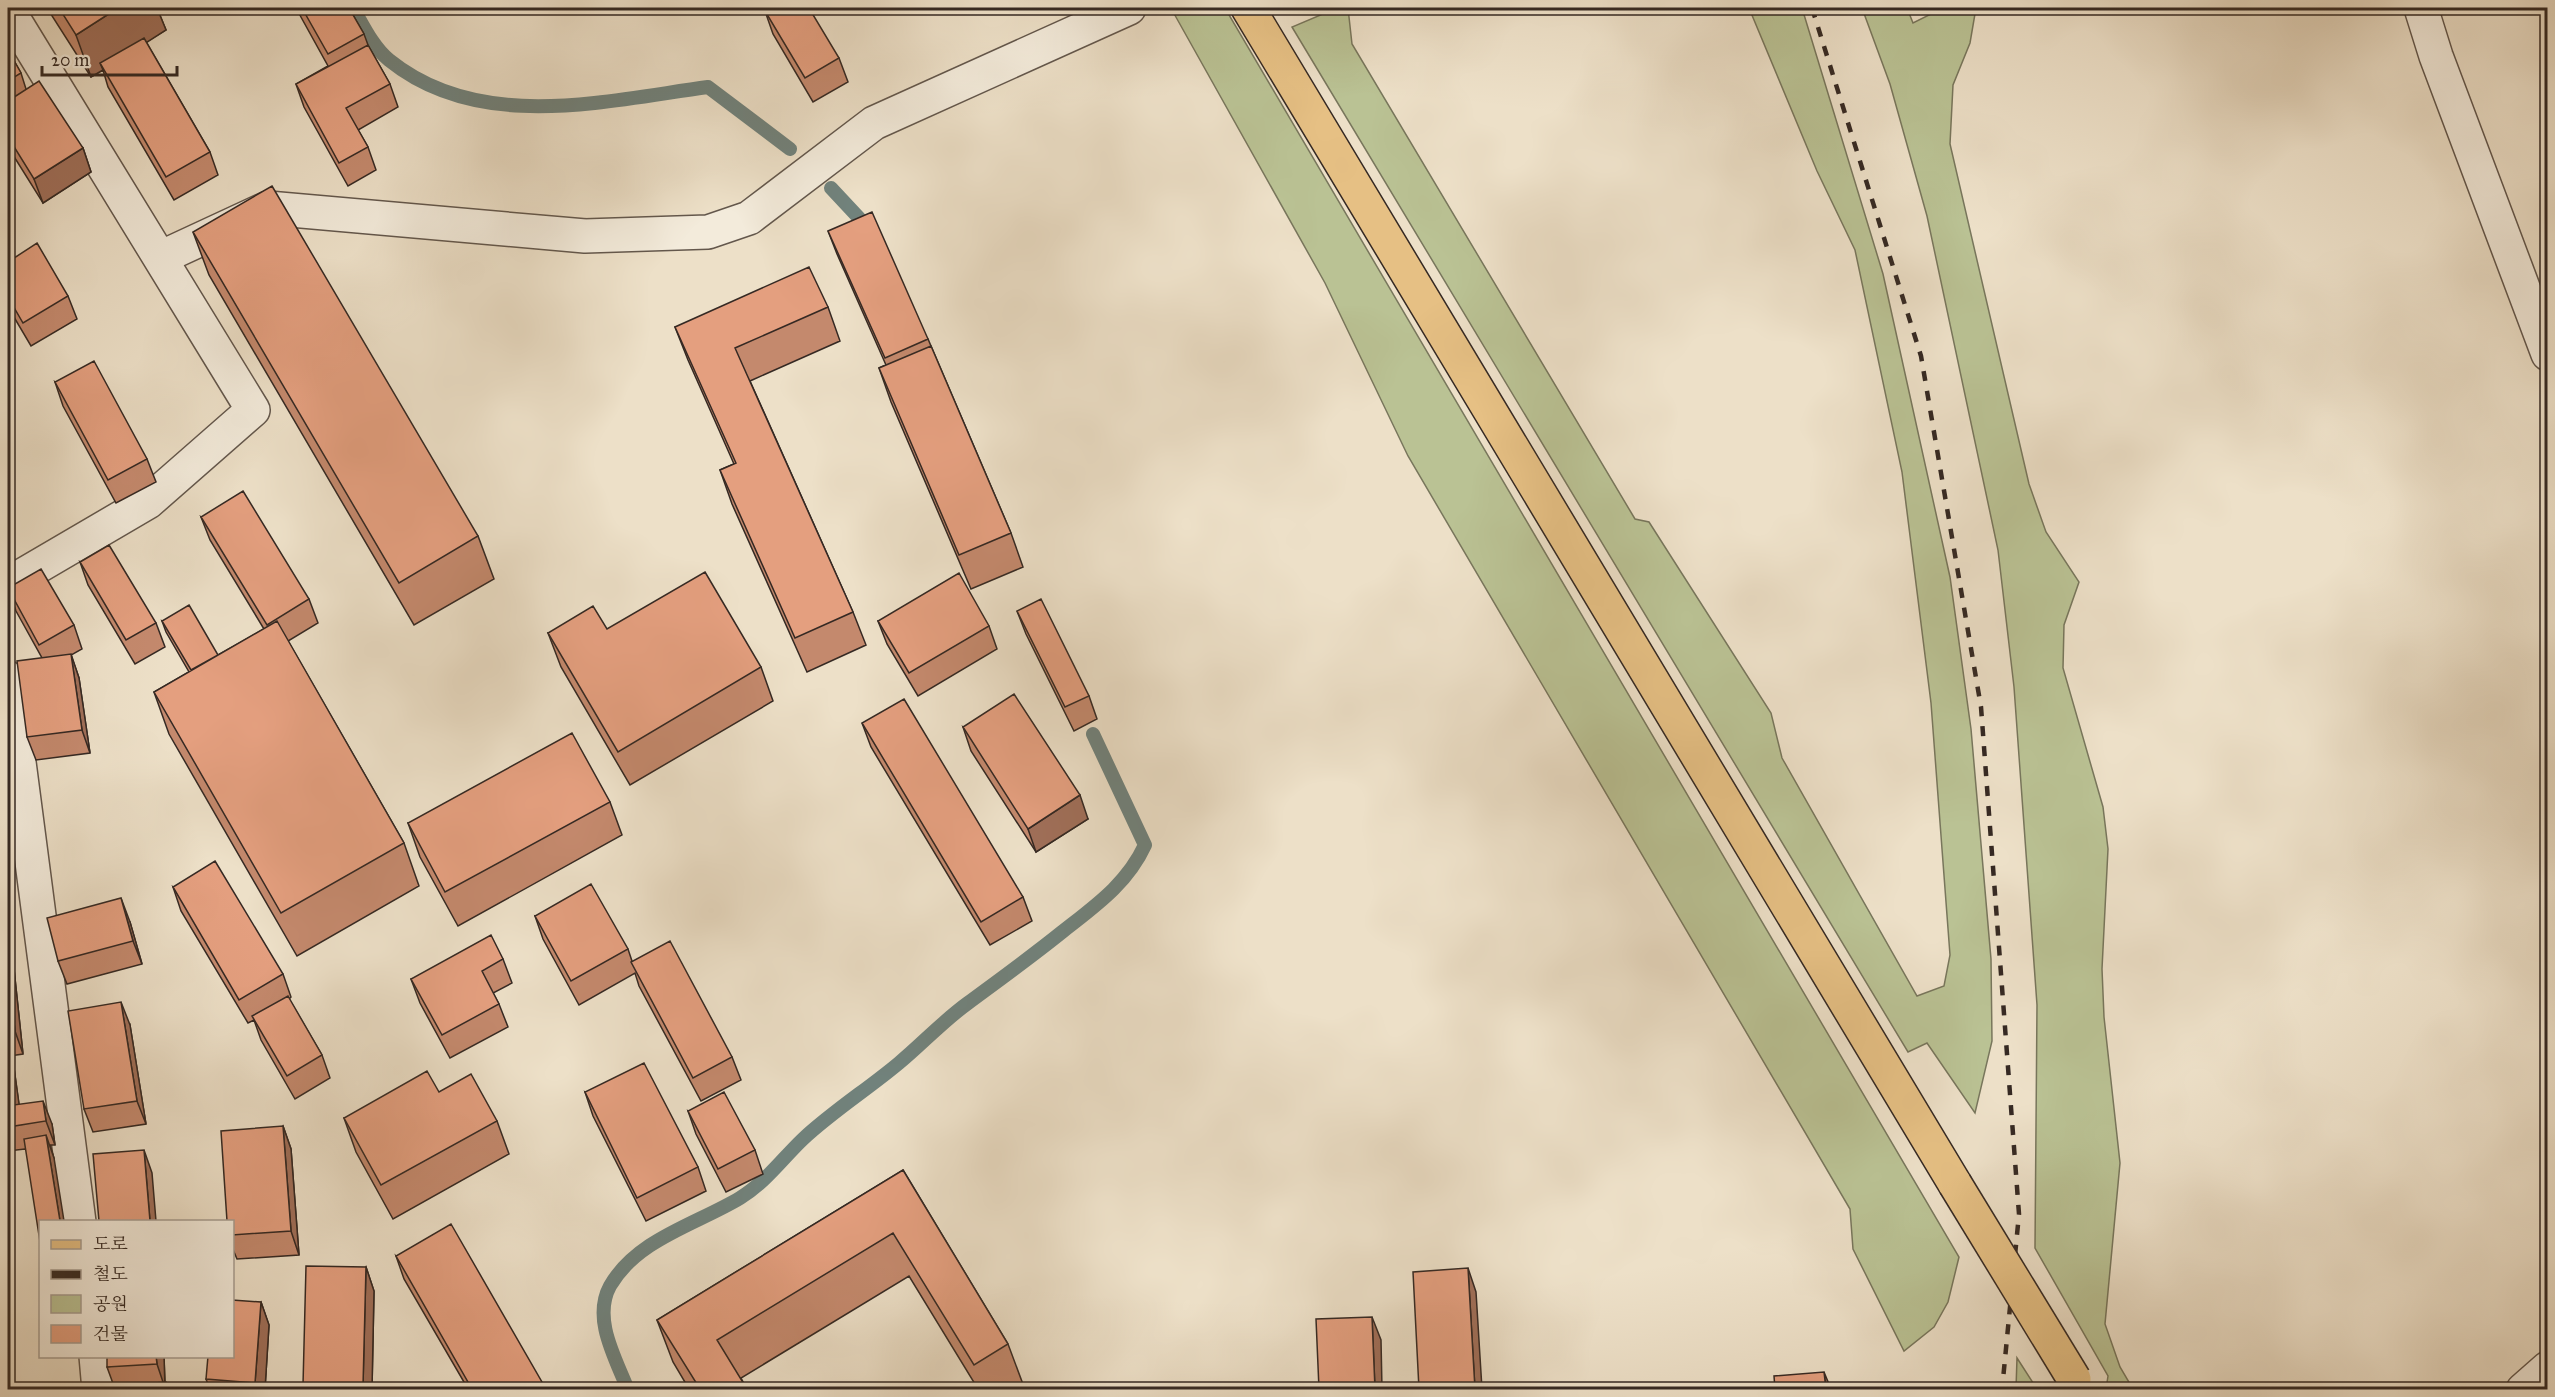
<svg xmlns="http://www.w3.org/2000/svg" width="2555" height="1397" font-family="'IM FELL Great Primer','Noto Serif KR',serif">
	<rect width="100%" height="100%" fill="#ede0c8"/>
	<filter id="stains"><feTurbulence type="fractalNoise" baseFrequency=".00333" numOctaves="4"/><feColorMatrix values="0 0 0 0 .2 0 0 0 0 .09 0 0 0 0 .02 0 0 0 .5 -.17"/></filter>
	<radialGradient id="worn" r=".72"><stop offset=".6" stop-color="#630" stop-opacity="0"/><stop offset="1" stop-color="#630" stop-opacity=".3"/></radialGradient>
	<!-- green -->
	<path fill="#bac294" stroke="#78765c" stroke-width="1.5" d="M 1177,8 L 1225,8 L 1959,1257 L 1948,1302 L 1934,1327 L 1904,1351 L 1853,1249 L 1850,1209 L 1408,456 L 1325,283 L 1172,10 Z
		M 1337,8 L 1348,8 L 1352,44 L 1635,519 L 1649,522 L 1771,713 L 1782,758 L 1917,996 L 1944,986 L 1950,955 L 1931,703 L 1902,472 L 1855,250 L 1817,171 L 1749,8 L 1802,8 L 1883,274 L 1950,577 L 1971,729 L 1991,959 L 1992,1041 L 1975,1113 L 1927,1043 L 1908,1052 L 1292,27 Z
		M 1862,8 L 1907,8 L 1913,23 L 1943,8 L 1976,8 L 1970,43 L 1953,85 L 1950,144 L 2029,484 L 2046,532 L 2079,582 L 2064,625 L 2063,668 L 2103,807 L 2108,849 L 2102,969 L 2104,1017 L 2120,1163 L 2105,1324 L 2120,1367 L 2133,1389 L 2106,1389 L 2108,1376 L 2035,1248 L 2037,1005 L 2014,687 L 1998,550 L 1927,216 L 1890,84 Z
		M 2017,1358 L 2037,1389 L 2016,1389 Z"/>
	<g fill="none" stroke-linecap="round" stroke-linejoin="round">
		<!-- stream -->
		<path stroke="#71827c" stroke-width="14" d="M 353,8 C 363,25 373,47 389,60 C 479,133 604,101 708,87 L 790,149
			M 831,188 L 859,218
			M 628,1390 C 616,1359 592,1319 610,1286 C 637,1239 697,1224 740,1198 C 766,1182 782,1159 803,1139 C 833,1111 868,1089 899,1063 C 922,1044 943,1021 968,1003 C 999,980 1031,957 1062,932 C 1095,906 1127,884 1145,845 L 1093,734"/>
		<!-- minor casing -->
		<g stroke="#63574c" stroke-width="36">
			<path id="minor" d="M 2421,8 L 2436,56 L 2548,354
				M 8,10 L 253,410 L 148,502 L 8,584
				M 160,258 L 268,208 L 585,236 L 708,232 L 749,218 L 874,123 L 1129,8
				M 8,678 L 79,1222
				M 96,1356 L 99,1390
				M 2523,1390 L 2548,1368"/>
		</g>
		<!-- major casing -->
		<g stroke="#352923" stroke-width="36">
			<path id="major" d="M 1248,8 L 1955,1184"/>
		</g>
		<!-- minor -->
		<use href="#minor" stroke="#f3ebdb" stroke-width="33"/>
		<!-- major -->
		<use href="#major" stroke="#e6c084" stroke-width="33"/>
		<!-- rail -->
		<path stroke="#352923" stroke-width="4.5" stroke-dasharray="10 10" stroke-linecap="butt" d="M 1812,8 L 1921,356 L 1981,707 L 2019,1214 L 2002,1390"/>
		<!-- major-bridge casing -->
		<g stroke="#352923" stroke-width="36" stroke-linecap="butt">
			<path id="major-bridge" d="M 1955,1184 L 2074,1379"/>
		</g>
		<!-- major-bridge -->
		<use href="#major-bridge" stroke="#e6c084" stroke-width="33"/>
	</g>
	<!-- wall -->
	<path fill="#c4896d" stroke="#352923" stroke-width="1.5" d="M 47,8 L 157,8 L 166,30 L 146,42 L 210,152 L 218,175 L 174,200 L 108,87 L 103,70 L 91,77 Z
		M 296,8 L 349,8 L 364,34 L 368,45 L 390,84 L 398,107 L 358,130 L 368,147 L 376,170 L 348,186 L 304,107 L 296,84 L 328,66 Z
		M 765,11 L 839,58 L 848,82 L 813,102 L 773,34 Z
		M 8,50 L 21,73 L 26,89 L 83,148 L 91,172 L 43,203 L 8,147 Z
		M 828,231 L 928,339 L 1011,533 L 1023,567 L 971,589 L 891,402 L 879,368 L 886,365 L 837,254 Z
		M 193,232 L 478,536 L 494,579 L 414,625 L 209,275 Z
		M 8,262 L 68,296 L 77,319 L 31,346 L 8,307 Z
		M 828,307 L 840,341 L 750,381 L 853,612 L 866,645 L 807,672 L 732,504 L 720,470 L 734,464 L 688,360 L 675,327 Z
		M 55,382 L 147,459 L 156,482 L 116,503 L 63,406 Z
		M 201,517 L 309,599 L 318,623 L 288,641 L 404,843 L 419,886 L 297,956 L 169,734 L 154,692 L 189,672 L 166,632 L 162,621 L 218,655 L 264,629 L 210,540 Z
		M 80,562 L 156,623 L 165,647 L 135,664 L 88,585 Z
		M 8,588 L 74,625 L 82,649 L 71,655 L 79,678 L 90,753 L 36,760 L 27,737 L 42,658 L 16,611 Z
		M 1017,611 L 1089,696 L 1097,719 L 1074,731 L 1026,634 Z
		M 878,621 L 989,626 L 997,649 L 918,696 L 887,644 Z
		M 548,633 L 761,667 L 773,701 L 630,785 L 561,667 Z
		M 862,723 L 1023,897 L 1032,921 L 990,945 L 871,747 Z
		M 963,727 L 1088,819 L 1036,852 L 971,751 Z
		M 610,802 L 622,835 L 458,926 L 420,857 L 408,823 Z
		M 173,887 L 283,974 L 291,997 L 289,999 L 322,1055 L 330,1078 L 295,1099 L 261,1040 L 254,1020 L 248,1023 L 181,911 Z
		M 535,916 L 628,949 L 632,961 L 732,1057 L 741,1080 L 701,1101 L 639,986 L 635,973 L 579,1005 L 543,939 Z
		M 130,922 L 142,964 L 67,984 L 58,961 Z
		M 8,953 L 14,969 L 23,1054 L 9,1056 L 14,1068 L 19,1105 L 52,1124 L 55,1145 L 50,1145 L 54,1158 L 25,1149 L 8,1151 Z
		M 503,959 L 512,983 L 493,993 L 499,1004 L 508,1027 L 450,1058 L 420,1003 L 411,979 Z
		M 130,1025 L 146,1124 L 93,1132 L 84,1109 Z
		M 585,1092 L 698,1167 L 706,1191 L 646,1221 L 593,1116 Z
		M 688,1111 L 755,1150 L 763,1174 L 726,1192 L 696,1134 Z
		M 344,1118 L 497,1121 L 509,1154 L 393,1219 L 356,1152 Z
		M 283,1126 L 291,1149 L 299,1255 L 237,1259 L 232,1247 L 232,1221 Z
		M 903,1170 L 1008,1344 L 1024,1387 L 1020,1389 L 978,1389 L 909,1276 L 741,1378 L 747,1389 L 689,1389 L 673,1362 L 657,1320 Z
		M 396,1256 L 546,1389 L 468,1389 L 404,1279 Z
		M 366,1267 L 374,1291 L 372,1389 L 305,1389 L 303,1385 Z
		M 261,1302 L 269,1325 L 265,1389 L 210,1389 L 206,1379 Z
		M 164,1356 L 165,1382 L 169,1389 L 115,1389 L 107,1367 Z"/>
	<!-- shaded-wall -->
	<path fill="#a06f59" stroke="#352923" stroke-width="1.5" d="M 118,8 L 157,8 L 166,30 L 104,70 L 100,63 L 103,70 L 91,77 L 76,35 Z
		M 83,148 L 91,172 L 43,203 L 34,179 Z
		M 71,654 L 79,678 L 90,753 L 82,730 Z
		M 1080,795 L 1088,819 L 1036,852 L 1028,829 Z
		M 121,898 L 130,922 L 142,964 L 133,941 Z
		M 8,953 L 14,969 L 23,1054 L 15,1031 L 8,967 Z
		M 121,1002 L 130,1025 L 146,1124 L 137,1101 Z
		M 8,1051 L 14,1068 L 22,1125 L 14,1105 L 8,1061 Z
		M 43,1101 L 52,1124 L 55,1145 L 46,1121 Z
		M 283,1126 L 291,1149 L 299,1255 L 291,1231 Z
		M 46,1135 L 54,1158 L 64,1221 L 60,1221 Z
		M 144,1150 L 152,1173 L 156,1221 L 150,1221 Z
		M 366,1267 L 374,1291 L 372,1389 L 364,1389 L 363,1386 Z
		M 1468,1268 L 1476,1292 L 1482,1389 L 1475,1389 Z
		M 261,1302 L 269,1325 L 265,1389 L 258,1389 L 255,1383 Z
		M 1372,1317 L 1381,1340 L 1382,1389 L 1375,1389 Z
		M 156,1356 L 164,1356 L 165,1388 L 157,1364 Z
		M 1824,1372 L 1831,1389 L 1826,1389 Z"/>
	<!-- building -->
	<path fill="#e49f7f" stroke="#352923" stroke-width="1.5" d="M 59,8 L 118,8 L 76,35 Z
		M 302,8 L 349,8 L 364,34 L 328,54 Z
		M 771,8 L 809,8 L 839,58 L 805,78 L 765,11 Z
		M 144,38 L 210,152 L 166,177 L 100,63 Z
		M 368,45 L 390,84 L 346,108 L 368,147 L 339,163 L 296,84 Z
		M 8,50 L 21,73 L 8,81 Z
		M 39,81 L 83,148 L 34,179 L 8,137 L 8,101 Z
		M 272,186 L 478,536 L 399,583 L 193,232 Z
		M 872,212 L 928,339 L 885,358 L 828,231 Z
		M 37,243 L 68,296 L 23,323 L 8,297 L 8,262 Z
		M 809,267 L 828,307 L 735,348 L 853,612 L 795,638 L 720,470 L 736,463 L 675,327 Z
		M 931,346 L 1011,533 L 959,555 L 879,368 Z
		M 94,361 L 147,459 L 108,480 L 55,382 Z
		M 243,491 L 309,599 L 267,625 L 201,517 Z
		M 109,545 L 156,623 L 126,640 L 80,562 Z
		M 41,569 L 74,625 L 39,645 L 8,588 Z
		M 705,572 L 761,667 L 618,752 L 548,633 L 593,606 L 607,629 Z
		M 959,573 L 989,626 L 909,673 L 878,621 Z
		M 1041,599 L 1089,696 L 1065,707 L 1017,611 Z
		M 189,605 L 218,655 L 191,670 L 162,621 Z
		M 277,621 L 404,843 L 281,913 L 154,692 Z
		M 71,654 L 82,730 L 27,737 L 17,661 Z
		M 1014,694 L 1080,795 L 1028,829 L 963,727 Z
		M 904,699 L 1023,897 L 981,922 L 862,723 Z
		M 572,733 L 610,802 L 445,892 L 408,823 Z
		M 215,861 L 283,974 L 239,1000 L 173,887 Z
		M 591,884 L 628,949 L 571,981 L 535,916 Z
		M 121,898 L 133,941 L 58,961 L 47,918 Z
		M 491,935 L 503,959 L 482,971 L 499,1004 L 442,1035 L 411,979 Z
		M 670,941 L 732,1057 L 693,1078 L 631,962 Z
		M 8,967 L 15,1031 L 8,1032 Z
		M 288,996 L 322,1055 L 287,1076 L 252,1016 Z
		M 121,1002 L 137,1101 L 84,1109 L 68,1011 Z
		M 8,1061 L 14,1105 L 43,1101 L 46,1121 L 8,1127 Z
		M 644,1063 L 698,1167 L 637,1198 L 585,1092 Z
		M 427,1071 L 439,1092 L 471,1074 L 497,1121 L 381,1185 L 344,1118 Z
		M 724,1092 L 755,1150 L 718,1169 L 688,1111 Z
		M 283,1126 L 291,1231 L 232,1235 L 232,1221 L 227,1221 L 221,1131 Z
		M 46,1135 L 60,1221 L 40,1221 L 40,1242 L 24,1139 Z
		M 144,1150 L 150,1221 L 99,1221 L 93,1154 Z
		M 903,1170 L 1008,1344 L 974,1365 L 893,1233 L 717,1340 L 747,1389 L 700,1389 L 657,1320 Z
		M 451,1224 L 546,1389 L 472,1389 L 396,1256 Z
		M 306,1266 L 366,1267 L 363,1386 L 303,1385 Z
		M 1468,1268 L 1475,1389 L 1419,1389 L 1413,1272 Z
		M 232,1300 L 261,1302 L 255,1383 L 206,1379 L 208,1356 L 232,1356 Z
		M 1372,1317 L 1375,1389 L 1319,1389 L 1316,1319 Z
		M 107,1356 L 156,1356 L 157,1364 L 107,1367 Z
		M 1824,1372 L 1826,1389 L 1775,1389 L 1774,1376 Z
		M 166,1382 L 166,1389 L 116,1389 L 116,1386 Z"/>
	<!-- margin -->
	<rect width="2555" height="1397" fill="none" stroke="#ede0c8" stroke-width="30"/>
	<rect x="9" y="9" width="2537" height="1379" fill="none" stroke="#352923" stroke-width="3"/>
	<rect x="15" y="15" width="2525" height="1367" fill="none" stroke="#352923" stroke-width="1.5"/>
	<!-- legend -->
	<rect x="39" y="1220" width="195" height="138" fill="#f3ebdb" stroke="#a79d91" stroke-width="1.5"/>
	<rect x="51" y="1240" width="30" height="9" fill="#e6c084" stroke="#a79d91" stroke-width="1.5"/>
	<text x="93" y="1250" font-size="18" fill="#352923">도로</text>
	<rect x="51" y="1270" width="30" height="9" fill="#352923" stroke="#a79d91" stroke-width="1.5"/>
	<text x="93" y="1280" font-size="18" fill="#352923">철도</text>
	<rect x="51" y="1295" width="30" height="18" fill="#bac294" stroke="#a79d91" stroke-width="1.5"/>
	<text x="93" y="1310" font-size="18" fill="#352923">공원</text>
	<rect x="51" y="1325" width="30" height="18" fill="#e49f7f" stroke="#a79d91" stroke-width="1.5"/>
	<text x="93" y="1340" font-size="18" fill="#352923">건물</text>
	<!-- scale -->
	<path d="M42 66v9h135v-9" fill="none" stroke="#352923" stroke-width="3"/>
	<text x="51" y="66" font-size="18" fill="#352923" stroke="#f3ebdb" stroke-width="4.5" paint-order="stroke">20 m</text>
	<rect width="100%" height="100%" filter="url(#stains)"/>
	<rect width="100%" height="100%" fill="url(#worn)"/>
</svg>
